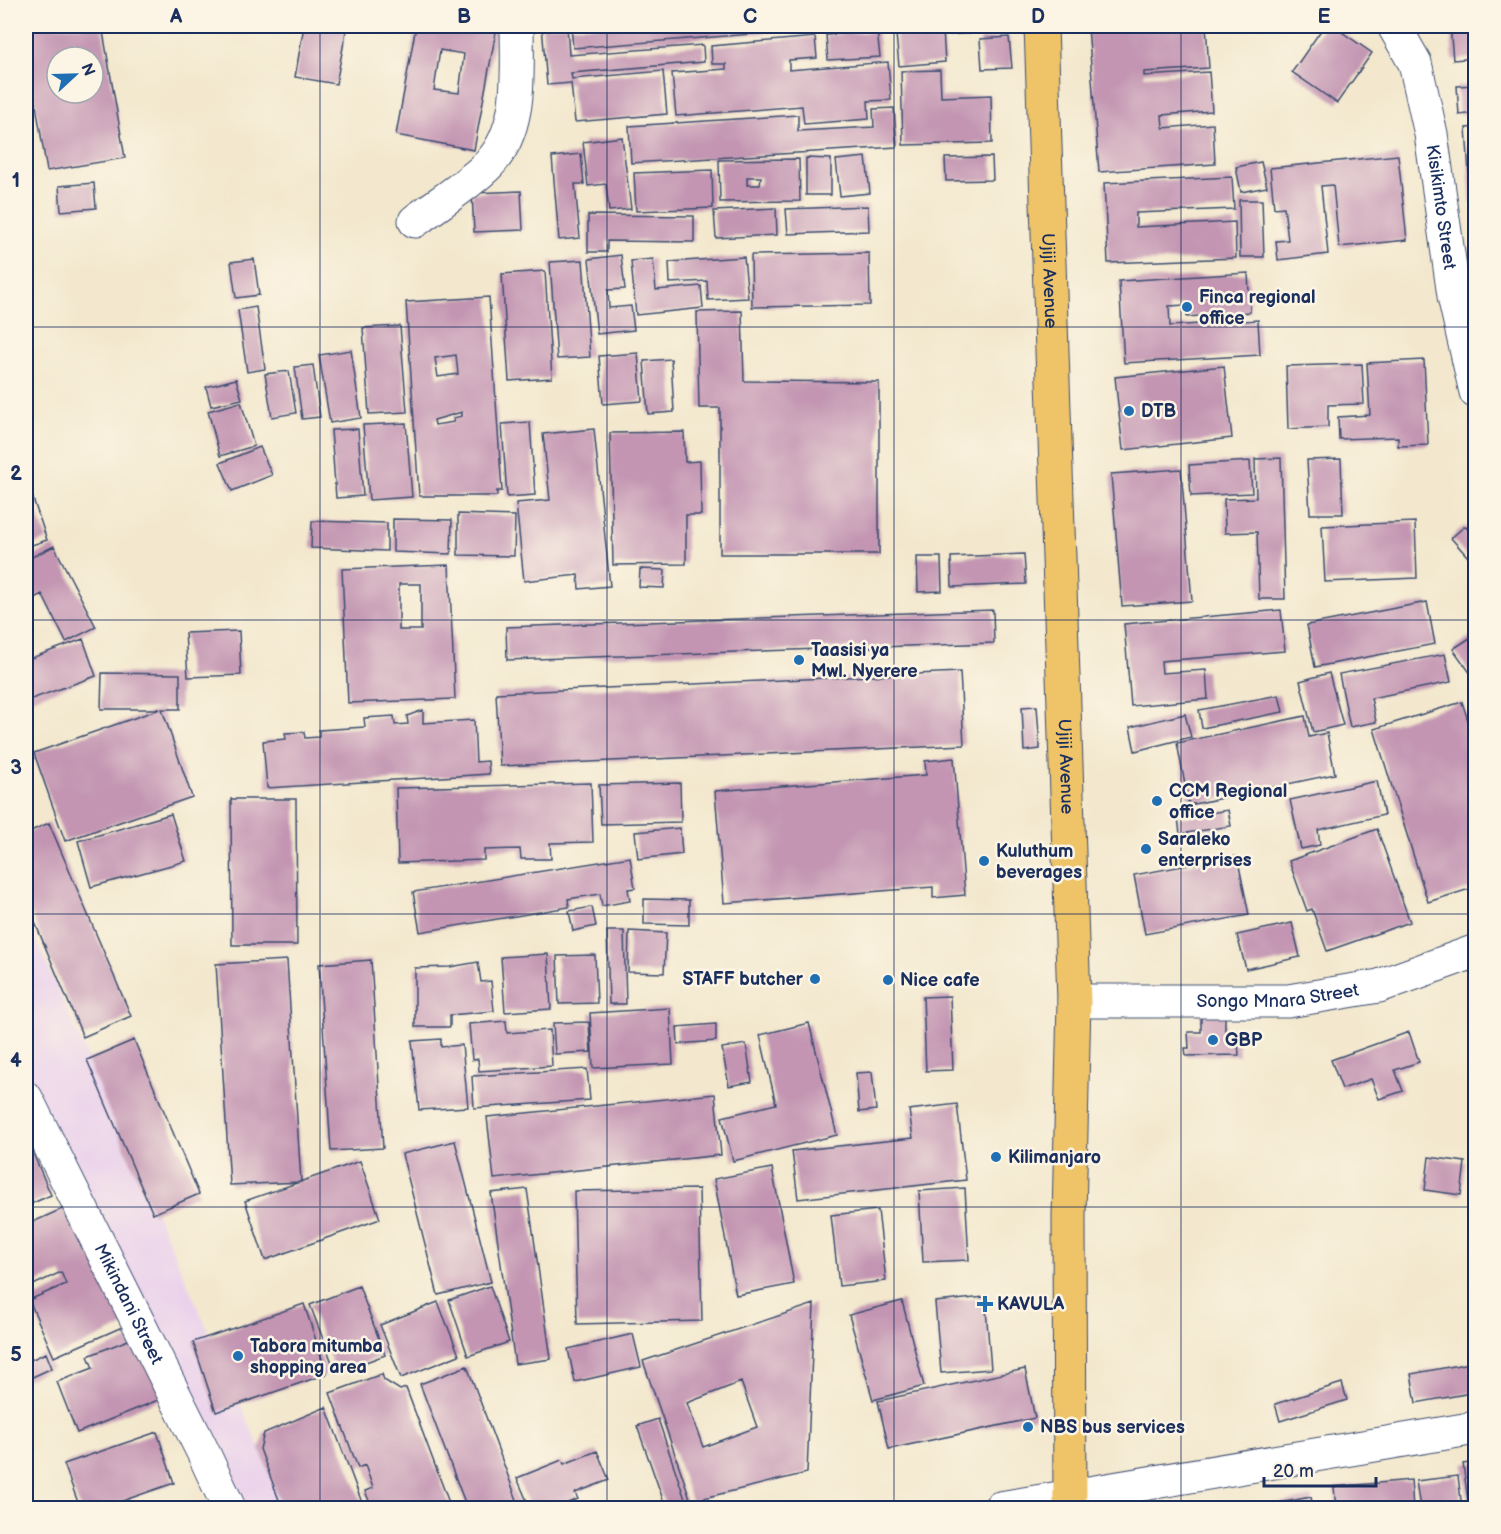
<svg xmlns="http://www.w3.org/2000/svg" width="1501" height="1534" font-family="'Balsamiq Sans',sans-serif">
	<rect width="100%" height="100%" fill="#fcf5e5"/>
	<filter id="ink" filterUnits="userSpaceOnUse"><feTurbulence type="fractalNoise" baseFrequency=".0167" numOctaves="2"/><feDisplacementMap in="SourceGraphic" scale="12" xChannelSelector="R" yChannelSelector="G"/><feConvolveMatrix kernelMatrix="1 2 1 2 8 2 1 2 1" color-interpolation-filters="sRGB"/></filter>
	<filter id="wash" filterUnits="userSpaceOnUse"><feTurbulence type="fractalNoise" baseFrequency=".008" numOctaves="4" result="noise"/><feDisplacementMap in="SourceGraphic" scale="24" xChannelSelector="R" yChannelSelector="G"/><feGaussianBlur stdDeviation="1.35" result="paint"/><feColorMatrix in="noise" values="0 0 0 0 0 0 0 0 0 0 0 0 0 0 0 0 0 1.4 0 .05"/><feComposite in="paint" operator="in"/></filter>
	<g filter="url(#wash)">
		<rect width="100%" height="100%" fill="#f3e8ce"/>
		<!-- built -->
		<path fill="#ead1ec" d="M 26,917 L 286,1508 L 218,1508 L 26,1072 Z"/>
		<g id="blocks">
			<!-- building -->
			<path fill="#c395b2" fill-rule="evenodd" d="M 26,26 L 102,26 L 125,158 L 47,171 L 26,46 ZM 57,57 L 93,57 L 93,93 L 57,93 Z
				M 304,26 L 347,26 L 336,84 L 295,77 Z
				M 416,26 L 497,26 L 474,150 L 396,135 ZM 440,50 L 464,54 L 459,93 L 434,90 Z
				M 542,26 L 567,26 L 569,55 L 703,45 L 704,62 L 571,73 L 572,79 L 663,71 L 667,114 L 575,122 L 571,83 L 547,85 Z
				M 571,26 L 840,26 L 840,27 L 573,48 Z
				M 947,26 L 1019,26 L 1019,30 L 948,35 Z
				M 1088,26 L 1206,26 L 1209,68 L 1144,72 L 1144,76 L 1209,72 L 1212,111 L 1162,115 L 1163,128 L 1213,124 L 1215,164 L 1099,172 Z
				M 1324,26 L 1333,26 L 1372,53 L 1337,103 L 1292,72 Z
				M 1450,26 L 1476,26 L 1476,58 L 1453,60 Z
				M 943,30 L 945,62 L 899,66 L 896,34 Z
				M 877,31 L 880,57 L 828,60 L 826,35 Z
				M 815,37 L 817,58 L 789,60 L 789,70 L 888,62 L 891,100 L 868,101 L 869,119 L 804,124 L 802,106 L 676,116 L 672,73 L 726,69 L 726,64 L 712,64 L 711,46 Z
				M 1009,37 L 1012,68 L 982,69 L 980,39 Z
				M 940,70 L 941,97 L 991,95 L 992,143 L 903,145 L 901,71 Z
				M 1476,85 L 1476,113 L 1459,115 L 1457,86 Z
				M 894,108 L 897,147 L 631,163 L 629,126 L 798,115 L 798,131 L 874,127 L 873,109 Z
				M 1476,127 L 1476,203 L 1471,203 L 1466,128 Z
				M 622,137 L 631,209 L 609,211 L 606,184 L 588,186 L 583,142 Z
				M 581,154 L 584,184 L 575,184 L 580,238 L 559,240 L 552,157 Z
				M 1398,155 L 1407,240 L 1339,247 L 1333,185 L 1321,186 L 1328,254 L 1278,260 L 1276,241 L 1288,240 L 1284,207 L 1274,208 L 1270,168 Z
				M 866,157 L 870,193 L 840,196 L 836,160 Z
				M 992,157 L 993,180 L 946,181 L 945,158 Z
				M 806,158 L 831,159 L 831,195 L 806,195 Z
				M 799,159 L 800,201 L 720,202 L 719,160 ZM 747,177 L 761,177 L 760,185 L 747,185 Z
				M 1261,162 L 1267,187 L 1241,192 L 1236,167 Z
				M 712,170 L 713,208 L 636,211 L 634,173 Z
				M 1232,177 L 1234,209 L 1136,213 L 1136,227 L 1235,222 L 1236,258 L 1108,263 L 1104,183 Z
				M 94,183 L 96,208 L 61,211 L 59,186 Z
				M 521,191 L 523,230 L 474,232 L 472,193 Z
				M 1239,200 L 1262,200 L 1264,257 L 1240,257 Z
				M 868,206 L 869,231 L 788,234 L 786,209 Z
				M 776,208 L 777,235 L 716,238 L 714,211 Z
				M 588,215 L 694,216 L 694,242 L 607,241 L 607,252 L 588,252 Z
				M 1476,249 L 1476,289 L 1474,289 L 1469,250 Z
				M 869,253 L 870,305 L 752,307 L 751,255 Z
				M 621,255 L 625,289 L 608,290 L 609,308 L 631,306 L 634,330 L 597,334 L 589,259 Z
				M 744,257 L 748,298 L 708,300 L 707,281 L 670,283 L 669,262 Z
				M 254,259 L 259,295 L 236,298 L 231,262 Z
				M 653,259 L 656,290 L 701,286 L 703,308 L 636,315 L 631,261 Z
				M 583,260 L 590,357 L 557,359 L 550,262 Z
				M 545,271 L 552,378 L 509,381 L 502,274 Z
				M 1248,273 L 1250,312 L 1187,317 L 1186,305 L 1169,306 L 1170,326 L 1258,320 L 1260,355 L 1124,363 L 1119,281 Z
				M 489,297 L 502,491 L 497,491 L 497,496 L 419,496 L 406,302 ZM 456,355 L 458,374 L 438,377 L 435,358 ZM 462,412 L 462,416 L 453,418 L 454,422 L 435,425 L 434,420 Z
				M 256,307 L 265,369 L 247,372 L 238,310 Z
				M 742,311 L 744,381 L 879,382 L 879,554 L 720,554 L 720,408 L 699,408 L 697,312 Z
				M 400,326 L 407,412 L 369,414 L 363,328 Z
				M 351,350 L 361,418 L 330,423 L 319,355 Z
				M 638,353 L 642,401 L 603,404 L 599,356 Z
				M 671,359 L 674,412 L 648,414 L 644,361 Z
				M 1424,360 L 1428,445 L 1398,446 L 1398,437 L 1339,439 L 1338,417 L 1370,415 L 1367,363 Z
				M 1362,364 L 1364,404 L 1328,405 L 1328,427 L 1288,429 L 1286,366 Z
				M 313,365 L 320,417 L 302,419 L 295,367 Z
				M 1224,366 L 1232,438 L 1123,450 L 1115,377 Z
				M 289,371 L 296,413 L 272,417 L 265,374 Z
				M 236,379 L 242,399 L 211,406 L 206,387 Z
				M 241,402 L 254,446 L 220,456 L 208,411 Z
				M 530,422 L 535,495 L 507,497 L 502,424 Z
				M 406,423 L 412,497 L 369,500 L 363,425 Z
				M 358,429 L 363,496 L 336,498 L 331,430 Z
				M 594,429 L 610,586 L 579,589 L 578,575 L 524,581 L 516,503 L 550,500 L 543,434 Z
				M 684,432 L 685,462 L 700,461 L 701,515 L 686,515 L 686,564 L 613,565 L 610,433 Z
				M 260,447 L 272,475 L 232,491 L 220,463 Z
				M 1281,458 L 1285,599 L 1259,599 L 1257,532 L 1225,533 L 1224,499 L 1256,498 L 1255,459 Z
				M 1341,459 L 1343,514 L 1310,514 L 1307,460 Z
				M 1250,461 L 1252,493 L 1191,496 L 1189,465 Z
				M 1181,469 L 1192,601 L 1122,606 L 1111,474 Z
				M 26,478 L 47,540 L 26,547 Z
				M 458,514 L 515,516 L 514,556 L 458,555 Z
				M 393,519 L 452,520 L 451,554 L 393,552 Z
				M 312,521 L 387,523 L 387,551 L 311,548 Z
				M 1415,522 L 1417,578 L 1325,582 L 1322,526 Z
				M 1465,526 L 1476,539 L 1476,566 L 1451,538 Z
				M 54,546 L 96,627 L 66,642 L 42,594 L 26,602 L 26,560 Z
				M 1024,554 L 1026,584 L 952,587 L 951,557 Z
				M 917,557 L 941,557 L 942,591 L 918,592 Z
				M 449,565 L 455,699 L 348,703 L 342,569 ZM 399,584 L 421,584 L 421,630 L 399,630 Z
				M 640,569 L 665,570 L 664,588 L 639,587 Z
				M 1427,602 L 1435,644 L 1315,667 L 1307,625 Z
				M 993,610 L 994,643 L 507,660 L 506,627 Z
				M 1281,610 L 1285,651 L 1161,661 L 1162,673 L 1206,670 L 1208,699 L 1131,706 L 1124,624 Z
				M 239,631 L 241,675 L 188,677 L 185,633 Z
				M 1476,634 L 1476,681 L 1453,649 Z
				M 83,639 L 96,676 L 26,701 L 26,660 Z
				M 1445,654 L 1451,682 L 1371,698 L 1376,722 L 1350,727 L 1339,674 Z
				M 960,672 L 964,745 L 500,766 L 496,693 Z
				M 102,673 L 180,674 L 180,709 L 162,709 L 192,797 L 65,841 L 34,753 L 160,709 L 101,709 Z
				M 1329,673 L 1343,725 L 1313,732 L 1300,681 Z
				M 1279,695 L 1283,712 L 1202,728 L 1199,710 Z
				M 1462,702 L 1476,745 L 1476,887 L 1428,902 L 1374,729 Z
				M 1037,706 L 1040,749 L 1024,751 L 1022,707 Z
				M 423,710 L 423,723 L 474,720 L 476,762 L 488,761 L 489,774 L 267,788 L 263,741 L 286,739 L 285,733 L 304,732 L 305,738 L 319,737 L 319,730 L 365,727 L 364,718 L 394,716 L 395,725 L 408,724 L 407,716 Z
				M 1185,714 L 1191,737 L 1135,751 L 1130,727 Z
				M 1305,716 L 1309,737 L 1327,733 L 1335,774 L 1189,805 L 1177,743 Z
				M 954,758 L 965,895 L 933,898 L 933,887 L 724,903 L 715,791 L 926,775 L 925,761 Z
				M 1377,781 L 1384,815 L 1318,830 L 1320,845 L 1301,849 L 1290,800 Z
				M 591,783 L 593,842 L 550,843 L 551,859 L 521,859 L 520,849 L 484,850 L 484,860 L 398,863 L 396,788 Z
				M 680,783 L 681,822 L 601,824 L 599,785 Z
				M 231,799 L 296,799 L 297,945 L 232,945 Z
				M 1228,810 L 1231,826 L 1180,834 L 1178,818 Z
				M 171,814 L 186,861 L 91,887 L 78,841 Z
				M 49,823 L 131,1016 L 83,1037 L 26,901 L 26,833 Z
				M 680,828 L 682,854 L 638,859 L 635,832 Z
				M 1377,829 L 1410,922 L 1327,951 L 1312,909 L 1307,911 L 1289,861 Z
				M 1237,856 L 1249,915 L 1145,934 L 1134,875 Z
				M 630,857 L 635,888 L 628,889 L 630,901 L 602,906 L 600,894 L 568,899 L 569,907 L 420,932 L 413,892 Z
				M 644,899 L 689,900 L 689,925 L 644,924 Z
				M 592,907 L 596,926 L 573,931 L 569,911 Z
				M 1292,923 L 1300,957 L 1246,969 L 1237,935 Z
				M 607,931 L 624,931 L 626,1004 L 609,1004 Z
				M 629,931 L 666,933 L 664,973 L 628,972 Z
				M 548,954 L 551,1009 L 505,1012 L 501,957 Z
				M 595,955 L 597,1003 L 559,1004 L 557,956 Z
				M 287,960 L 301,1182 L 230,1185 L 216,964 Z
				M 371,960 L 383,1148 L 331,1151 L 319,964 Z
				M 478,962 L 481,982 L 491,981 L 494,1011 L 450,1015 L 450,1027 L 415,1027 L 415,968 L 450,967 Z
				M 950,996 L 953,1070 L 926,1071 L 923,997 Z
				M 670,1008 L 673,1064 L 593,1068 L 590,1013 Z
				M 1225,1013 L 1225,1031 L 1237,1031 L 1239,1055 L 1186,1056 L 1185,1048 L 1189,1048 L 1188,1032 L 1201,1032 L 1201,1015 Z
				M 506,1021 L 507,1033 L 550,1030 L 552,1066 L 479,1071 L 478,1059 L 472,1060 L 469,1024 Z
				M 589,1022 L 591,1052 L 555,1054 L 553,1023 Z
				M 809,1023 L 837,1135 L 733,1161 L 722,1117 L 776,1104 L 760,1035 Z
				M 716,1024 L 716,1041 L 678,1044 L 677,1027 Z
				M 1409,1032 L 1419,1062 L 1395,1070 L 1403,1091 L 1379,1099 L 1371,1079 L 1342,1089 L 1331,1060 Z
				M 441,1039 L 441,1047 L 462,1045 L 468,1107 L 419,1110 L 412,1041 Z
				M 134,1040 L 199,1194 L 153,1214 L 87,1060 Z
				M 746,1044 L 752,1082 L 729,1086 L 722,1048 Z
				M 587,1069 L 590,1100 L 474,1108 L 472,1076 Z
				M 872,1072 L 876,1110 L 859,1112 L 856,1073 Z
				M 715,1094 L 721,1155 L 494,1179 L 487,1117 Z
				M 957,1104 L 966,1180 L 798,1199 L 792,1151 L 913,1138 L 909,1110 Z
				M 26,1137 L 51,1195 L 26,1206 Z
				M 455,1141 L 491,1282 L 438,1295 L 402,1154 Z
				M 1429,1157 L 1465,1162 L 1461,1195 L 1425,1190 Z
				M 360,1161 L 380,1219 L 265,1260 L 245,1201 Z
				M 772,1168 L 794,1284 L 736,1295 L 714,1179 Z
				M 965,1188 L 969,1260 L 923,1262 L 919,1191 Z
				M 527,1189 L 551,1359 L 515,1364 L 491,1193 Z
				M 699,1189 L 702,1321 L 577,1324 L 574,1191 Z
				M 80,1201 L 129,1324 L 54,1357 L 29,1300 L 66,1284 L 61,1272 L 29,1287 L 26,1278 L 26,1225 Z
				M 878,1210 L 886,1281 L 839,1286 L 831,1215 Z
				M 359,1286 L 385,1355 L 336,1373 L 310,1305 Z
				M 490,1286 L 509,1342 L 468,1356 L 449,1300 Z
				M 985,1297 L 991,1369 L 941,1373 L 935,1302 Z
				M 902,1301 L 924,1386 L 873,1400 L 849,1315 Z
				M 438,1302 L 459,1355 L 401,1378 L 380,1325 Z
				M 304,1304 L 327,1374 L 216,1412 L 193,1342 Z
				M 814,1304 L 807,1473 L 691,1501 L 643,1361 ZM 741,1382 L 757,1427 L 703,1447 L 687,1403 Z
				M 633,1334 L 641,1367 L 575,1382 L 568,1349 Z
				M 138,1336 L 163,1398 L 77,1433 L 57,1382 L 93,1368 L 88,1356 Z
				M 46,1353 L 52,1368 L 26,1380 L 26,1362 Z
				M 1476,1362 L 1476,1392 L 1416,1403 L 1411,1374 Z
				M 467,1366 L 520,1508 L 467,1508 L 420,1384 Z
				M 1025,1369 L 1035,1418 L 889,1449 L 878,1401 Z
				M 382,1374 L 384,1380 L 400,1390 L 406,1388 L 451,1508 L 372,1508 L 365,1491 L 373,1488 L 365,1465 L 358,1468 L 330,1393 Z
				M 1342,1383 L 1347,1400 L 1280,1421 L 1275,1404 Z
				M 326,1407 L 364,1508 L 282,1508 L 260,1449 L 264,1433 Z
				M 658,1419 L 688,1508 L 666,1508 L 637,1426 Z
				M 157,1432 L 174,1483 L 102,1508 L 80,1508 L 64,1464 Z
				M 597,1451 L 609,1480 L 575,1493 L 578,1499 L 555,1508 L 530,1508 L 517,1478 L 562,1460 L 564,1464 Z
				M 1476,1462 L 1476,1508 L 1469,1508 L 1463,1464 Z
				M 1458,1476 L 1462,1508 L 1420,1508 L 1416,1481 Z
				M 1411,1480 L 1413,1508 L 1336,1508 L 1334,1487 Z
				M 1311,1497 L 1313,1508 L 1258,1508 L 1258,1507 Z"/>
		</g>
	</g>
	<g filter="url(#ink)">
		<use href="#blocks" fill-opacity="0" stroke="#3b4b6f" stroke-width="1.5"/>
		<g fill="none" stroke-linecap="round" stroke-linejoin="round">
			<!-- minor casing -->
			<g stroke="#3b4b6f" stroke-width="35">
				<g id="minor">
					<path id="s1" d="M 1394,26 L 1415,63 L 1431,134 L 1454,296 L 1476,392"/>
					<path d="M 415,221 C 437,204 471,183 489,164 C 523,128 517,71 517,26"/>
					<path id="s2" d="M 1074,1001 L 1288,1001 L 1379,986 L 1476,951"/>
					<path id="s3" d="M 26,1098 L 203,1452 L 229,1508"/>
					<path d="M 1000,1508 L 1476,1428"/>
				</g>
			</g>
			<!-- major casing -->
			<g stroke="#3b4b6f" stroke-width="35">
				<g id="major">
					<path id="s4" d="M 1041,26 L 1074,1001 L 1069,1216 L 1070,1508"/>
				</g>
			</g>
			<!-- minor -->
			<use href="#minor" stroke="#fff" stroke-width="33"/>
			<!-- major -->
			<use href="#major" stroke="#efc469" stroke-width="33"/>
		</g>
	</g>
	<!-- grid -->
	<path fill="none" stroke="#1b2f5e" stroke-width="1.5" stroke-opacity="0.55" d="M 320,26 L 320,1508M 607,26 L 607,1508M 894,26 L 894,1508M 1181,26 L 1181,1508M 26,327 L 1476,327M 26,620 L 1476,620M 26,914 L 1476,914M 26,1207 L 1476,1207"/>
	<!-- markers -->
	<g fill="#1f6fb2" stroke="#fcf5e5" stroke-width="2">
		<circle cx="1187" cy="307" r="6"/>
		<circle cx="1129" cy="411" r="6"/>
		<circle cx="799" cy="660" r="6"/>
		<circle cx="1157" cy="801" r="6"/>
		<circle cx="1146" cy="849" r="6"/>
		<circle cx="984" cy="861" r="6"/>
		<circle cx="815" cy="979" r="6"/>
		<circle cx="888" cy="980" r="6"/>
		<circle cx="1213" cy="1040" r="6"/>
		<circle cx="996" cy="1157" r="6"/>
		<path d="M982 1295h6v6h6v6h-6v6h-6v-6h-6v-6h6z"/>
		<circle cx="238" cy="1356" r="6"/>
		<circle cx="1028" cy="1427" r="6"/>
	</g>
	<g text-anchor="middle" stroke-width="5" stroke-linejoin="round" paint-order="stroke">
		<!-- street labels -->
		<g font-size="18" fill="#1b2f5e" stroke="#fcf5e5">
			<text dy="6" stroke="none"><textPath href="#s1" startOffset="189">Kisikimto Street</textPath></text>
			<text dy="6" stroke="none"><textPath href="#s4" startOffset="255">Ujiji Avenue</textPath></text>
			<text dy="6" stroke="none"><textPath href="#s4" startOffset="741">Ujiji Avenue</textPath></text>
			<text dy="6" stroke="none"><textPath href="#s2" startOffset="204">Songo Mnara Street</textPath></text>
			<text dy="6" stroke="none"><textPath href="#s3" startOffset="230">Mikindani Street</textPath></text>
		</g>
		<!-- poi labels -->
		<g font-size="18" font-weight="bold" fill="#1b2f5e" stroke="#fcf5e5" text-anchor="start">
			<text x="1199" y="303">Finca regional<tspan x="1199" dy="21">office</tspan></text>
			<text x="1141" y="417">DTB</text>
			<text x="811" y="656">Taasisi ya<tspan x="811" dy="21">Mwl. Nyerere</tspan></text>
			<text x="1169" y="797">CCM Regional<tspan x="1169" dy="21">office</tspan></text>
			<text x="1158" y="845">Saraleko<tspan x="1158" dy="21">enterprises</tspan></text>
			<text x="996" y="857">Kuluthum<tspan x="996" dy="21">beverages</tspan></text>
			<text x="803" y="985" text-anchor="end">STAFF butcher</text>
			<text x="900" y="986">Nice cafe</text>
			<text x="1225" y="1046">GBP</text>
			<text x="1008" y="1163">Kilimanjaro</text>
			<text x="997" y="1310">KAVULA</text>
			<text x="250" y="1352">Tabora mitumba<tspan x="250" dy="21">shopping area</tspan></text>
			<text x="1040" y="1433">NBS bus services</text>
		</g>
	</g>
	<!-- margin -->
	<rect width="1501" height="1534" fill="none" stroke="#fcf5e5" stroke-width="66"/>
	<!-- north arrow -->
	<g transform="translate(75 75) rotate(68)"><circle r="28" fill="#fcf5e5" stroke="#a2a6af" stroke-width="1.5"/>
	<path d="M0-4.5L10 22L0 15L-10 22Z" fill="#1f6fb2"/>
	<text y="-9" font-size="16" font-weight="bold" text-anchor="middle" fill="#1b2f5e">N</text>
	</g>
	<!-- scale -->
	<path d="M1264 1477v9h112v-9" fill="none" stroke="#1b2f5e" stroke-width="3"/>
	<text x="1273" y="1477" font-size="18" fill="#1b2f5e" stroke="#fcf5e5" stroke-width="4.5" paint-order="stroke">20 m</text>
	<rect x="33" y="33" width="1435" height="1468" fill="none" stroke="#1b2f5e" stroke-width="2"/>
	<g font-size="20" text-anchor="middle" font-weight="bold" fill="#1b2f5e">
		<text x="176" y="23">A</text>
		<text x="464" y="23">B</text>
		<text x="750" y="23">C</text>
		<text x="1038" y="23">D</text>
		<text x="1324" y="23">E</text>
		<text x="16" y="187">1</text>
		<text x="16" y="480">2</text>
		<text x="16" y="774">3</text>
		<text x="16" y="1067">4</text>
		<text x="16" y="1361">5</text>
	</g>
</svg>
